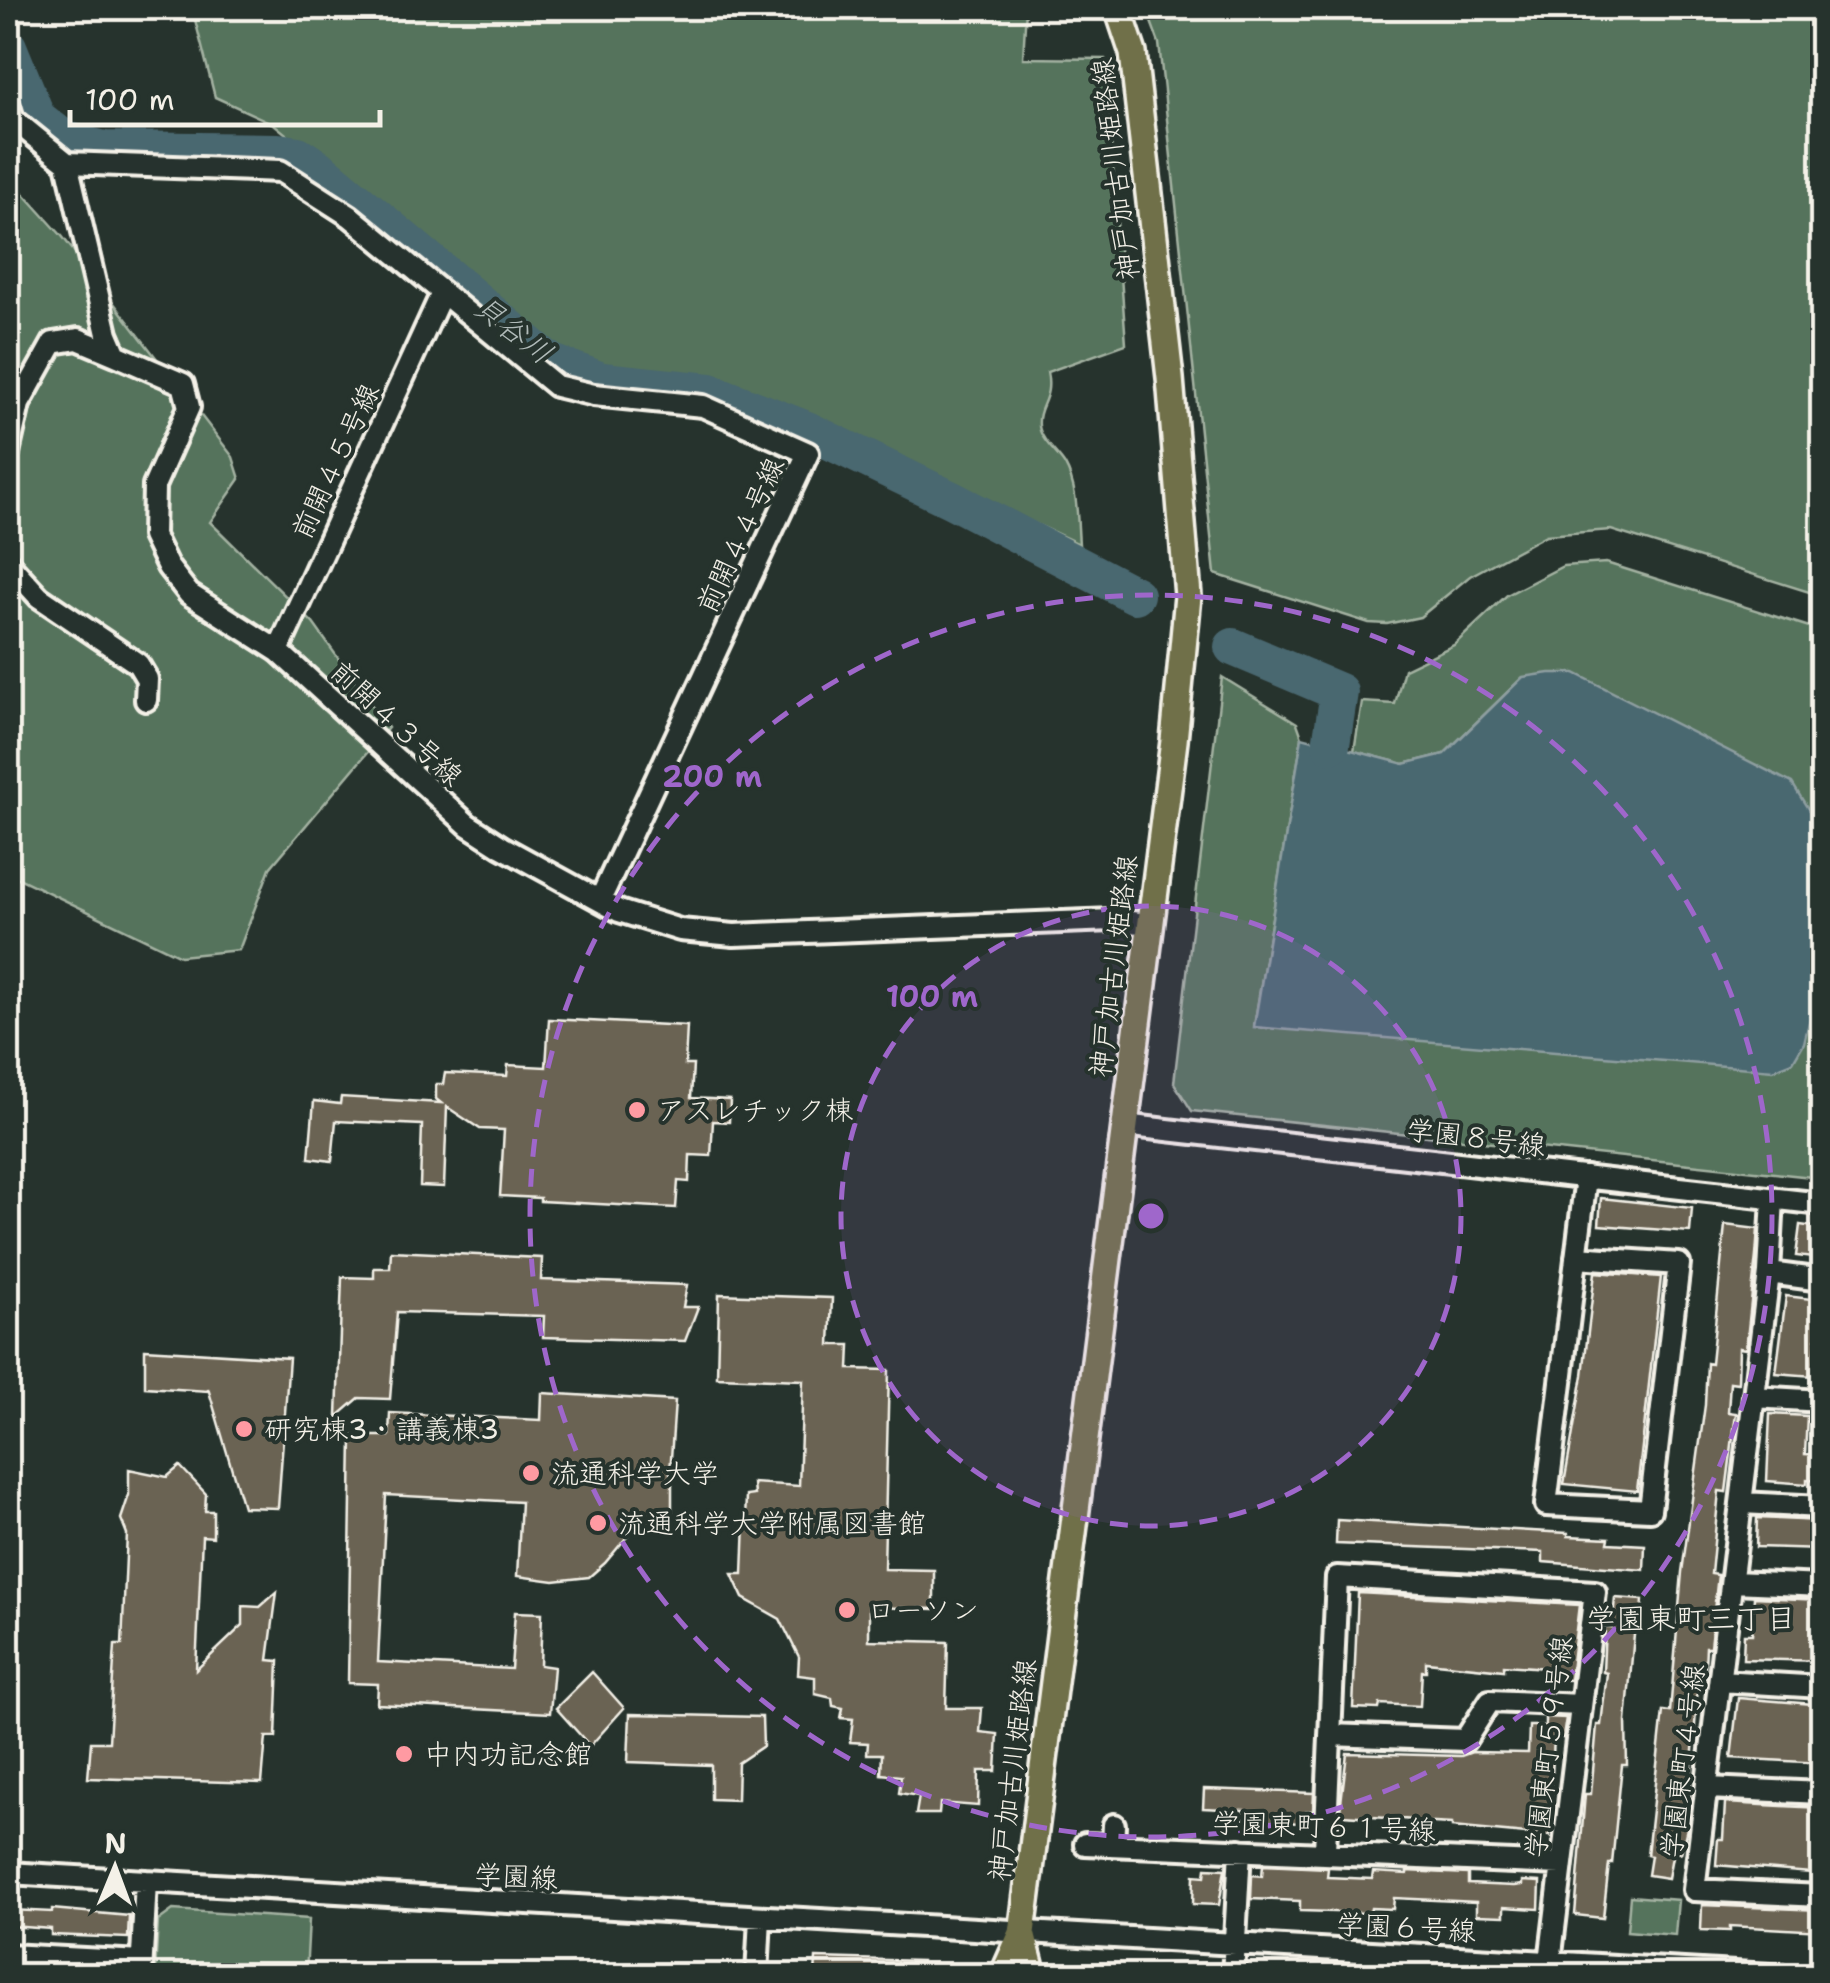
<svg xmlns="http://www.w3.org/2000/svg" width="1830" height="1983" font-family="'Shantell Sans','Klee One',sans-serif">
	<rect width="100%" height="100%" fill="#26332d"/>
	<filter id="ink" filterUnits="userSpaceOnUse"><feTurbulence type="fractalNoise" baseFrequency=".01" numOctaves="2"/><feDisplacementMap in="SourceGraphic" scale="20" xChannelSelector="R" yChannelSelector="G"/><feConvolveMatrix kernelMatrix="1 2 1 2 8 2 1 2 1" color-interpolation-filters="sRGB"/></filter>
	<g filter="url(#ink)">
		<!-- green -->
		<path fill="#54735b" stroke="#a4b2a2" stroke-width="2.5" d="M 192,8 L 1026,8 L 1023,58 L 1105,59 L 1126,344 L 1047,372 C 1053,400 1037,405 1039,426 C 1041,441 1058,453 1065,465 C 1078,488 1077,518 1079,544 L 721,378 L 600,372 L 546,348 L 274,124 L 215,97 Z
			M 1146,8 L 1822,8 L 1822,596 L 1611,530 L 1546,535 L 1470,576 L 1420,617 L 1387,624 L 1369,623 L 1215,574 L 1159,43 Z
			M 8,176 L 62,236 L 233,457 L 240,479 L 210,522 L 313,623 L 388,728 L 270,868 L 239,950 L 180,956 L 8,873 Z
			M 1606,563 L 1822,631 L 1822,1178 L 1192,1111 L 1174,1083 L 1222,677 L 1297,723 L 1302,737 L 1254,1026 L 1523,677 L 1444,754 L 1404,764 L 1354,751 L 1362,702 L 1395,704 L 1404,669 L 1454,645 L 1507,595 L 1563,566 Z
			M 1630,1896 L 1678,1900 L 1675,1935 L 1627,1931 Z
			M 173,1910 L 309,1919 L 306,1975 L 155,1975 L 158,1921 Z"/>
		<!-- water -->
		<path fill="#4a6770" stroke="#8e9ea0" stroke-width="2.5" d="M 1550,673 L 1575,673 L 1792,783 L 1815,820 L 1814,1002 L 1804,1043 L 1793,1062 L 1773,1070 L 1254,1027 L 1302,737 L 1404,764 L 1444,754 L 1523,677 Z"/>
		<g fill="none" stroke-linecap="round" stroke-linejoin="round">
			<!-- river -->
			<path stroke="#4a6770" stroke-width="38" d="M 8,47 L 37,118 L 65,140 L 104,150 L 278,152 L 298,155 L 322,171 L 550,362 L 602,381 L 710,392 L 809,431 L 952,500 L 1135,595
				M 1233,647 L 1339,692 L 1331,745"/>
		</g>
		<!-- building -->
		<path fill="#6b6353" stroke="#f4f1e8" stroke-width="2.5" d="M 549,1019 L 687,1026 L 685,1065 L 693,1065 L 691,1098 L 730,1100 L 729,1122 L 713,1121 L 711,1156 L 690,1155 L 689,1182 L 678,1181 L 676,1208 L 540,1201 L 540,1198 L 500,1196 L 504,1130 L 480,1129 L 447,1107 L 444,1187 L 420,1186 L 422,1125 L 336,1121 L 332,1161 L 309,1158 L 314,1101 L 340,1104 L 341,1097 L 441,1103 L 436,1099 L 436,1084 L 443,1084 L 445,1073 L 507,1076 L 508,1065 L 546,1067 Z
			M 1601,1198 L 1692,1208 L 1690,1232 L 1599,1225 Z
			M 1725,1225 L 1758,1229 L 1756,1256 L 1746,1349 L 1739,1348 L 1738,1383 L 1730,1382 L 1728,1412 L 1736,1413 L 1726,1492 L 1719,1491 L 1711,1574 L 1718,1575 L 1710,1647 L 1706,1647 L 1704,1687 L 1698,1686 L 1687,1828 L 1681,1853 L 1673,1851 L 1668,1878 L 1648,1875 L 1651,1856 L 1647,1855 L 1663,1711 L 1670,1712 L 1682,1572 L 1705,1405 L 1707,1363 L 1711,1364 Z
			M 1800,1225 L 1822,1228 L 1822,1259 L 1796,1256 Z
			M 391,1251 L 542,1258 L 541,1280 L 687,1285 L 683,1307 L 698,1307 L 685,1341 L 543,1337 L 544,1316 L 397,1312 L 390,1399 L 359,1398 L 337,1417 L 342,1277 L 374,1278 L 374,1268 L 390,1268 Z
			M 1595,1272 L 1661,1277 L 1637,1491 L 1564,1484 L 1583,1375 Z
			M 719,1294 L 832,1298 L 830,1345 L 850,1345 L 849,1369 L 889,1370 L 884,1569 L 934,1570 L 934,1609 L 869,1607 L 869,1640 L 948,1642 L 946,1708 L 982,1708 L 980,1732 L 998,1734 L 996,1771 L 979,1771 L 978,1806 L 940,1803 L 939,1814 L 916,1814 L 919,1796 L 899,1793 L 901,1776 L 881,1774 L 882,1754 L 867,1754 L 868,1743 L 850,1742 L 853,1719 L 841,1718 L 843,1708 L 833,1706 L 832,1698 L 815,1694 L 815,1677 L 798,1675 L 799,1657 L 780,1619 L 743,1598 L 732,1574 L 743,1574 L 746,1496 L 754,1495 L 753,1483 L 799,1486 L 803,1380 L 717,1377 Z
			M 1786,1296 L 1820,1300 L 1813,1376 L 1776,1373 Z
			M 145,1349 L 289,1358 L 278,1508 L 243,1507 L 208,1388 L 208,1391 L 145,1387 Z
			M 542,1393 L 675,1401 L 670,1473 L 672,1473 L 672,1517 L 650,1529 L 631,1532 L 605,1563 L 589,1577 L 554,1581 L 517,1576 L 521,1502 L 386,1495 L 378,1662 L 511,1669 L 515,1612 L 542,1613 L 540,1665 L 554,1667 L 550,1713 L 377,1704 L 378,1684 L 348,1683 L 352,1436 L 389,1436 L 390,1413 L 541,1420 Z
			M 1770,1414 L 1807,1416 L 1805,1454 L 1822,1455 L 1822,1480 L 1807,1479 L 1807,1484 L 1767,1481 Z
			M 180,1466 L 206,1494 L 205,1511 L 213,1511 L 213,1537 L 202,1536 L 196,1670 L 243,1625 L 243,1606 L 260,1607 L 277,1592 L 268,1660 L 279,1661 L 276,1737 L 266,1737 L 262,1783 L 88,1778 L 91,1742 L 109,1742 L 115,1645 L 122,1645 L 127,1534 L 121,1519 L 129,1495 L 129,1469 L 167,1477 Z
			M 1757,1518 L 1822,1521 L 1822,1549 L 1756,1547 Z
			M 1337,1520 L 1568,1533 L 1568,1536 L 1609,1538 L 1608,1543 L 1645,1545 L 1644,1570 L 1543,1562 L 1543,1552 L 1336,1544 Z
			M 1358,1593 L 1579,1605 L 1570,1680 L 1547,1679 L 1547,1668 L 1504,1665 L 1504,1670 L 1426,1662 L 1426,1671 L 1422,1671 L 1420,1706 L 1380,1704 L 1379,1709 L 1353,1708 Z
			M 1754,1597 L 1822,1600 L 1822,1661 L 1743,1659 L 1744,1634 L 1752,1634 Z
			M 1615,1598 L 1643,1600 L 1641,1625 L 1635,1624 L 1626,1722 L 1627,1765 L 1622,1765 L 1612,1864 L 1609,1864 L 1603,1918 L 1575,1915 L 1585,1794 L 1591,1794 L 1597,1725 L 1601,1725 L 1607,1673 L 1603,1672 L 1605,1627 L 1612,1628 Z
			M 592,1672 L 624,1708 L 590,1746 L 556,1708 Z
			M 1738,1698 L 1813,1704 L 1811,1741 L 1822,1741 L 1822,1763 L 1731,1758 Z
			M 630,1714 L 762,1717 L 763,1746 L 738,1763 L 737,1800 L 711,1799 L 711,1765 L 628,1762 Z
			M 1545,1717 L 1566,1718 L 1563,1738 L 1554,1737 L 1549,1836 L 1452,1827 L 1452,1824 L 1415,1822 L 1415,1820 L 1343,1815 L 1340,1811 L 1347,1753 L 1461,1756 L 1472,1752 L 1528,1753 L 1529,1726 L 1545,1726 Z
			M 1204,1789 L 1314,1793 L 1313,1811 L 1306,1811 L 1305,1823 L 1244,1821 L 1244,1810 L 1203,1808 Z
			M 1725,1803 L 1822,1808 L 1822,1874 L 1716,1865 L 1718,1839 L 1723,1839 Z
			M 1263,1865 L 1328,1868 L 1327,1877 L 1372,1879 L 1373,1872 L 1407,1874 L 1407,1871 L 1468,1874 L 1468,1884 L 1514,1886 L 1522,1885 L 1522,1881 L 1540,1882 L 1539,1909 L 1504,1907 L 1504,1916 L 1476,1915 L 1476,1902 L 1394,1898 L 1393,1909 L 1371,1908 L 1370,1913 L 1300,1911 L 1300,1901 L 1251,1899 L 1252,1875 L 1262,1876 Z
			M 1206,1868 L 1225,1869 L 1219,1905 L 1193,1904 L 1194,1875 L 1205,1876 Z
			M 1702,1905 L 1822,1910 L 1822,1931 L 1730,1926 L 1730,1931 L 1701,1930 Z
			M 52,1909 L 129,1916 L 128,1938 L 51,1935 L 51,1929 L 10,1926 L 11,1910 L 52,1912 Z
			M 816,1958 L 921,1961 L 921,1976 L 815,1976 Z"/>
		<g fill="none" stroke-linecap="round" stroke-linejoin="round">
			<!-- minor casing -->
			<g stroke="#f4f1e8" stroke-width="28">
				<path id="minor" d="M 8,103 L 13,119 L 67,163 L 107,334 L 116,355 L 183,384 L 189,407 L 154,486 L 153,536 L 168,567 L 189,594 L 278,651 L 468,825 L 502,847 L 619,911 L 680,930 L 734,935 L 1113,920 L 1149,924
					M 67,163 L 280,171 L 350,216 L 556,386 L 594,395 L 703,406 L 808,453 L 600,900
					M 8,453 L 19,404 L 53,343 L 78,339 L 116,355
					M 8,563 L 39,597 L 138,664 L 147,679 L 146,700
					M 278,651 L 442,293
					M 1123,1125 L 1822,1204
					M 1576,1257 L 1679,1264 L 1650,1510 L 1546,1505 L 1586,1177
					M 1769,1273 L 1773,1198
					M 1822,1280 L 1769,1273 L 1694,1890 L 1822,1896
					M 1754,1397 L 1822,1401
					M 1742,1503 L 1822,1507
					M 1733,1582 L 1822,1586
					M 1720,1681 L 1822,1687
					M 1330,1735 L 1465,1740 L 1490,1701 L 1581,1705
					M 1708,1788 L 1822,1793
					M 1085,1844 L 1561,1864
					M 1113,1845 L 1114,1825
					M 1325,1851 L 1337,1577 L 1595,1592 L 1550,1962
					M 8,1873 L 1787,1976
					M 8,1955 L 142,1962
					M 141,1974 L 146,1881
					M 757,1976 L 760,1917
					M 1233,1976 L 1240,1850"/>
			</g>
			<!-- major casing -->
			<g stroke="#f4f1e8" stroke-width="32">
				<path id="major" d="M 1022,1933 L 1033,1976
					M 1003,1976 L 1022,1933 L 1174,741 L 1188,596 L 1170,378 L 1133,53 L 1118,8"/>
			</g>
			<!-- minor -->
			<use href="#minor" stroke="#26332d" stroke-width="20"/>
			<!-- major -->
			<use href="#major" stroke="#6f704a" stroke-width="25"/>
		</g>
	</g>
	<!-- distance rings -->
	<circle cx="1151" cy="1216" r="310" fill="#9f67cb" fill-opacity=".12"/>
	<g fill="none" stroke="#9f67cb" stroke-width="5" stroke-dasharray="18 12">
		<circle cx="1151" cy="1216" r="310"/>
		<circle cx="1151" cy="1216" r="621"/>
	</g>
	<!-- markers -->
	<g fill="#ff9aa2" stroke="#26332d" stroke-width="4">
		<circle cx="637" cy="1110" r="10"/>
		<circle cx="244" cy="1429" r="10"/>
		<circle cx="531" cy="1473" r="10"/>
		<circle cx="598" cy="1523" r="10"/>
		<circle cx="847" cy="1610" r="10"/>
		<circle cx="404" cy="1754" r="10"/>
	</g>
	<g text-anchor="middle" stroke-width="8" stroke-linejoin="round" paint-order="stroke">
		<!-- street labels -->
		<g font-size="28" fill="#f4f1e8" stroke="#26332d">
			<text transform="translate(1115 169) rotate(-97)" y="10">神戸加古川姫路線</text>
			<text transform="translate(335 461) rotate(-65)" y="10">前開４５号線</text>
			<text transform="translate(740 535) rotate(-65)" y="10">前開４４号線</text>
			<text transform="translate(397 723) rotate(43)" y="10">前開４３号線</text>
			<text transform="translate(1113 966) rotate(-83)" y="10">神戸加古川姫路線</text>
			<text transform="translate(1476 1137) rotate(7)" y="10">学園８号線</text>
			<text transform="translate(1548 1747) rotate(-83)" y="10">学園東町５９号線</text>
			<text transform="translate(1682 1761) rotate(-83)" y="10">学園東町４号線</text>
			<text transform="translate(1012 1770) rotate(-83)" y="10">神戸加古川姫路線</text>
			<text transform="translate(1324 1826) rotate(2)" y="10">学園東町６１号線</text>
			<text transform="translate(516 1876) rotate(3)" y="10">学園線</text>
			<text transform="translate(1406 1927) rotate(3)" y="10">学園６号線</text>
		</g>
		<!-- poi labels -->
		<g font-size="28" fill="#f4f1e8" stroke="#26332d" text-anchor="start">
			<text x="657" y="1120">アスレチック棟</text>
			<text x="264" y="1439">研究棟3・講義棟3</text>
			<text x="551" y="1483">流通科学大学</text>
			<text x="618" y="1533">流通科学大学附属図書館</text>
			<text x="867" y="1620">ローソン</text>
			<text x="424" y="1764">中内功記念館</text>
		</g>
		<!-- water labels -->
		<g font-size="30" font-style="italic" fill="#b0bab8" stroke="#26332d">
			<text transform="translate(513 330) rotate(38)" y="10">貝谷川</text>
		</g>
		<!-- neighbourhood labels -->
		<g font-size="30" fill="#f4f1e8" stroke="#26332d">
			<text x="1691" y="1629">学園東町三丁目</text>
		</g>
	</g>
	<circle cx="1151" cy="1216" r="15" fill="#9f67cb" stroke="#26332d" stroke-width="5"/>
	<g font-size="30" text-anchor="middle" font-weight="bold" fill="#9f67cb" stroke="#26332d" stroke-width="8" stroke-linejoin="round" paint-order="stroke">
		<text x="712" y="787">200 m</text>
		<text x="932" y="1007">100 m</text>
	</g>
	<!-- margin -->
	<rect width="1830" height="1983" fill="none" stroke="#26332d" stroke-width="40"/>
	<rect x="20" y="20" width="1790" height="1943" fill="none" stroke="#f4f1e8" stroke-width="4" filter="url(#ink)"/>
	<!-- north arrow -->
	<g transform="translate(115 1868) rotate(1)" stroke="#26332d" stroke-width="8" paint-order="stroke">
	<path d="M0-8L18 38L0 25L-18 38Z" fill="#f4f1e8"/>
	<text y="-15" font-size="28" font-weight="bold" text-anchor="middle" fill="#f4f1e8">N</text>
	</g>
	<!-- scale -->
	<path d="M70 110v15h310v-15" fill="none" stroke="#f4f1e8" stroke-width="5"/>
	<text x="85" y="110" font-size="30" fill="#f4f1e8" stroke="#26332d" stroke-width="8" paint-order="stroke">100 m</text>
</svg>
